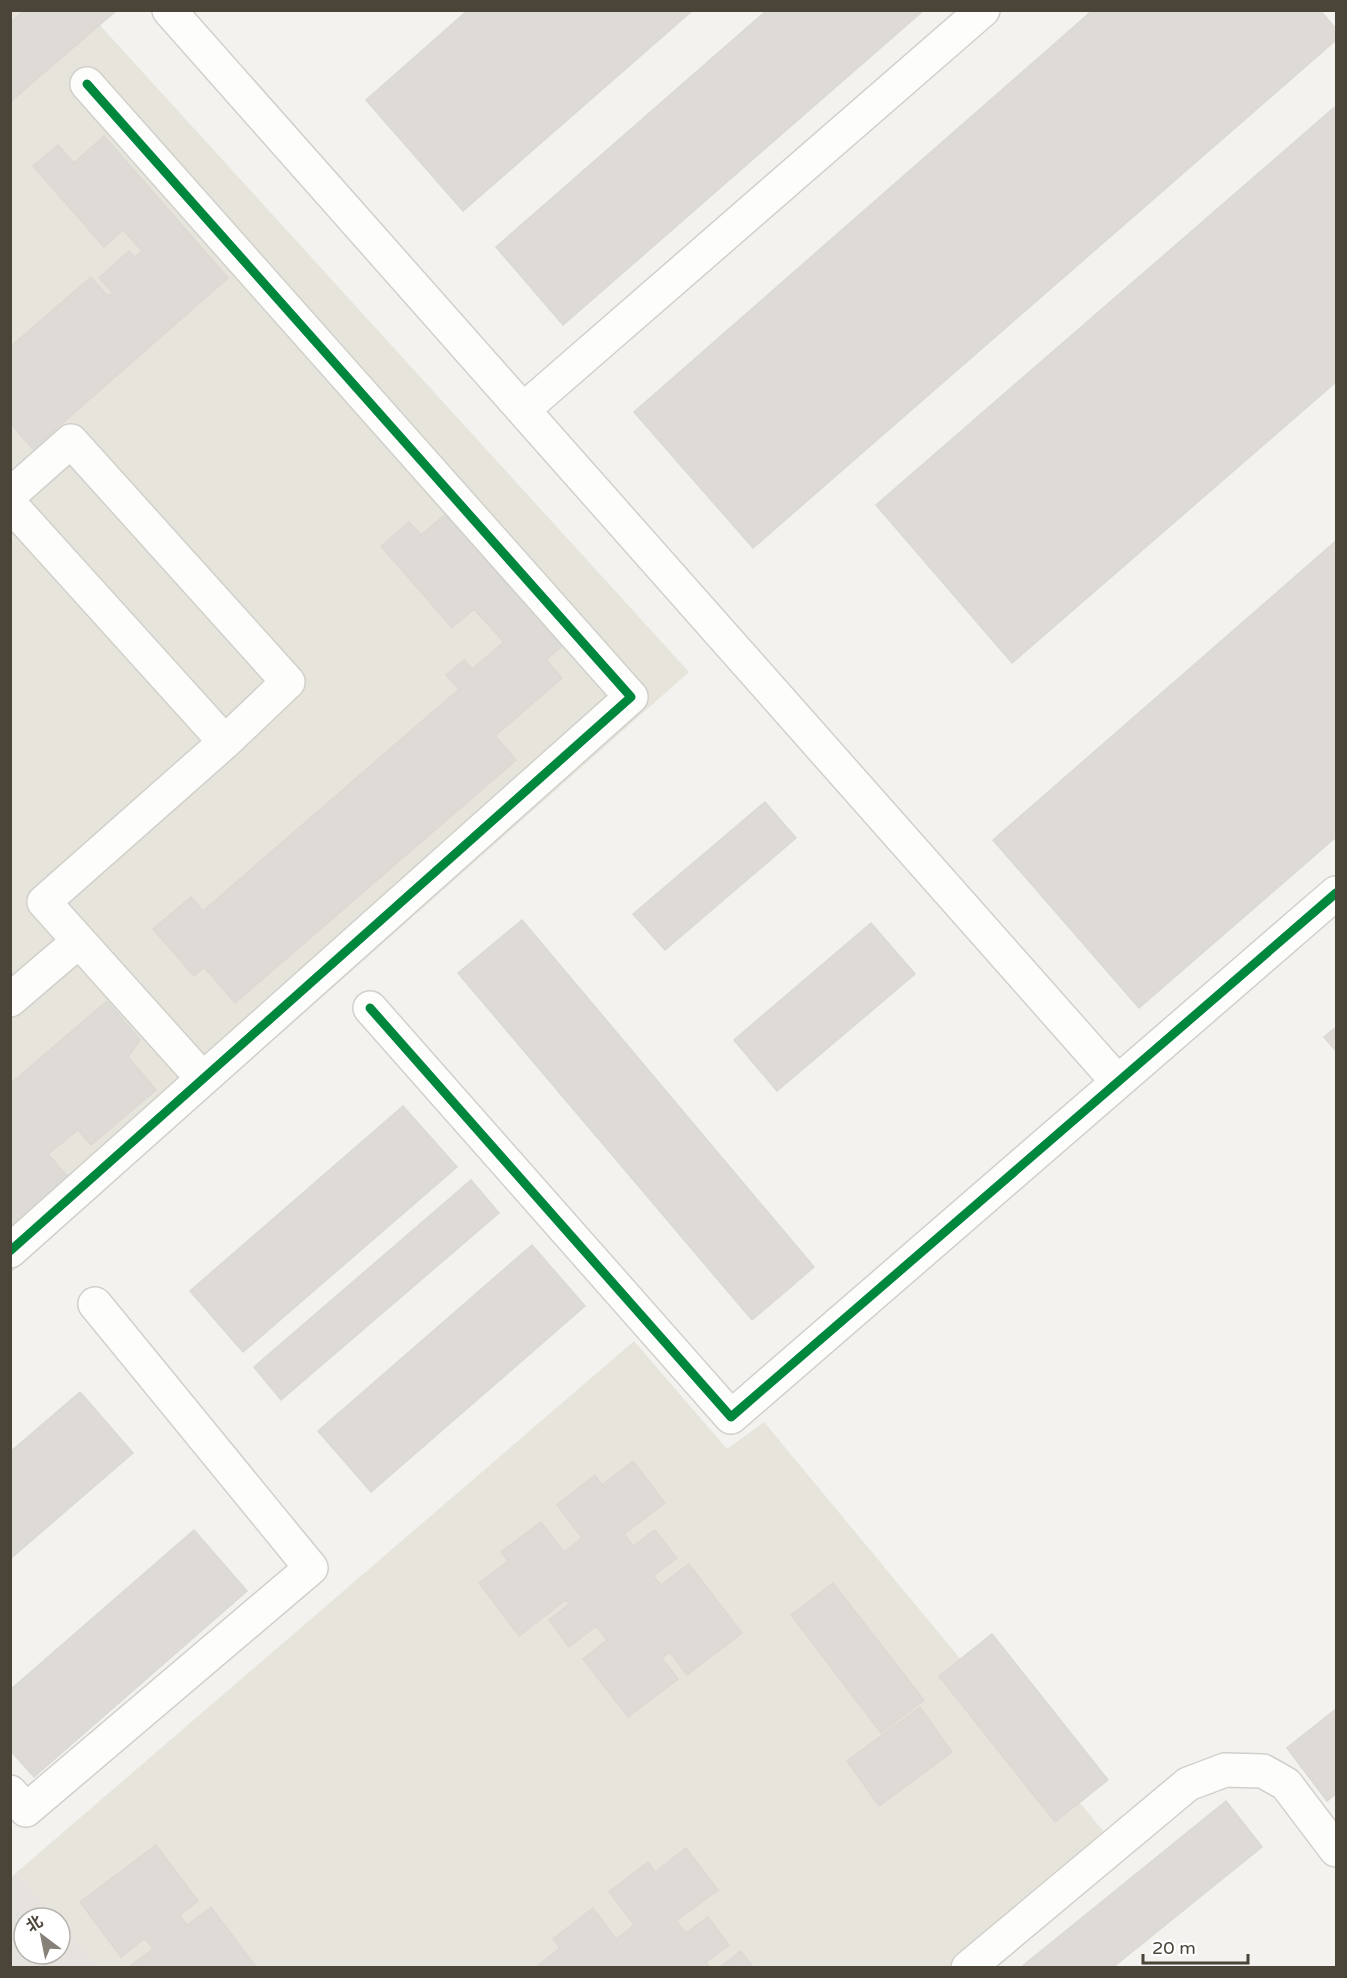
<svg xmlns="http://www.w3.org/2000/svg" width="1347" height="1978" font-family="'Varela Round','Noto Sans SC',sans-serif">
	<rect width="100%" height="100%" fill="#f4f2ee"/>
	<!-- residential -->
	<path fill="#e7e4dc" d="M 11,11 L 87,11 L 689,672 L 11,1273 Z
		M 634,1341 L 727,1449 L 764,1422 L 1114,1844 L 956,1968 L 99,1967 L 60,1922 L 60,1918 L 56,1918 L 17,1872 Z"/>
	<!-- parking -->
	<path fill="#e6e3df" d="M 17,1872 L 56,1918 L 24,1918 L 24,1954 L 60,1954 L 60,1922 L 99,1967 L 11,1967 L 11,1878 Z"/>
	<!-- building -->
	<path fill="#dedbd6" stroke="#dcd9d4" stroke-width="1.5" d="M 25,10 L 117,10 L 10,102 L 10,23 Z
		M 468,10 L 693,10 L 463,211 L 366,100 Z
		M 767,10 L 924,10 L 563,325 L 496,247 Z
		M 1093,10 L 1320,10 L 1336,29 L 1336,40 L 753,548 L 634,412 Z
		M 1336,106 L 1336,382 L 1012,663 L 876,505 Z
		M 104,136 L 228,278 L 33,449 L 10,423 L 10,347 L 91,277 L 108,296 L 113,293 L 99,278 L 129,251 L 135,257 L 142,251 L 123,230 L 104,247 L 33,166 L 58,145 L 74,163 Z
		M 447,513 L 562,646 L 546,660 L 562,678 L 495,736 L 516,760 L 235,1003 L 204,967 L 194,976 L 153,929 L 191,897 L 203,911 L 459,689 L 446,675 L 464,660 L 472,669 L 504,642 L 474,609 L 452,628 L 381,546 L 409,522 L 421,535 Z
		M 1336,541 L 1336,837 L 1139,1008 L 993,840 Z
		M 765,802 L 796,838 L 665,950 L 633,914 Z
		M 522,920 L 814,1267 L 752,1320 L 458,973 Z
		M 871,923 L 915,974 L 777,1091 L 734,1040 Z
		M 107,1001 L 140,1040 L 128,1057 L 156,1090 L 91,1145 L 78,1130 L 48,1154 L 69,1178 L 10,1227 L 10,1084 Z
		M 1336,1027 L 1336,1051 L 1324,1037 Z
		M 403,1106 L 457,1167 L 243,1352 L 190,1291 Z
		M 471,1180 L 499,1213 L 281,1400 L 254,1367 Z
		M 532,1245 L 585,1306 L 371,1492 L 318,1431 Z
		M 80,1392 L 133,1453 L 10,1559 L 10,1452 Z
		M 633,1461 L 665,1503 L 624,1534 L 633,1546 L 655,1530 L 677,1558 L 653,1576 L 661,1585 L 689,1564 L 742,1633 L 687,1675 L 670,1652 L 662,1658 L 678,1679 L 628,1717 L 583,1659 L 607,1640 L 596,1626 L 569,1647 L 549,1620 L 569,1604 L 566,1600 L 519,1636 L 479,1583 L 508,1561 L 501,1552 L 541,1522 L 564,1552 L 582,1538 L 557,1505 L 595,1475 L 602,1485 Z
		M 194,1530 L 247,1591 L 34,1777 L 10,1750 L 10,1690 Z
		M 833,1583 L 924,1700 L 881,1733 L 791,1615 Z
		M 992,1634 L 1108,1780 L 1055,1822 L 939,1676 Z
		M 920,1707 L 952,1752 L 879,1806 L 847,1761 Z
		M 1336,1709 L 1336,1794 L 1327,1801 L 1287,1748 Z
		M 1226,1801 L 1262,1847 L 1112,1968 L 1020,1968 Z
		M 156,1845 L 198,1901 L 180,1915 L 187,1925 L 211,1907 L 257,1968 L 133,1968 L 131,1965 L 153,1949 L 145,1938 L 121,1957 L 80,1902 Z
		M 686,1848 L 718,1890 L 676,1921 L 686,1933 L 708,1917 L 729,1945 L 706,1962 L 710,1968 L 535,1968 L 560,1948 L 553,1939 L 593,1908 L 616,1939 L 634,1925 L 609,1892 L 648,1862 L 655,1872 Z
		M 741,1951 L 754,1968 L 719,1968 Z"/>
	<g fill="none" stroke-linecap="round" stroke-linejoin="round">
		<!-- street casing -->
		<g stroke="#d2d0cb" stroke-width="36">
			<path id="street" d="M 169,10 L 1117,1081
				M 523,410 L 983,10
				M 10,495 L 71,441 L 288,682 L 225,742 L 44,902 L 203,1079
				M 10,504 L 225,742
				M 10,1000 L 79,941
				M 370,1008 L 731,1417 L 1336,893
				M 10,1251 L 631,697 L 87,84
				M 10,1792 L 26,1810 L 311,1568 L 95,1304
				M 968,1968 L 1188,1784 L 1225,1770 L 1263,1771 L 1286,1784 L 1336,1850"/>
		</g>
		<!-- street -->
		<use href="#street" stroke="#fdfdfc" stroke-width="33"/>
		<!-- cycleway casing -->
		<g stroke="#fff" stroke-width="13">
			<path id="cycleway" d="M 370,1008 L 731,1417 L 1336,893
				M 10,1251 L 631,697 L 87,84"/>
		</g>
		<!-- cycleway -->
		<use href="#cycleway" stroke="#00873e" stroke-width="9"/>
	</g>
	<!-- border -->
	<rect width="1347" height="1978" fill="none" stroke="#4b4439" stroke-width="24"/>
	<!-- north arrow -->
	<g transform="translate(42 1936) rotate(328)"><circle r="28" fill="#ffffff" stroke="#b7b4b0" stroke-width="1.5"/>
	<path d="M0-4.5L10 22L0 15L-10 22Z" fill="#868178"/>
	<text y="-9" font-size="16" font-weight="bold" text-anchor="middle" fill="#4b4439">北</text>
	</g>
	<!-- scale -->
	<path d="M1143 1954v9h105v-9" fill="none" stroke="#4b4439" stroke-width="3"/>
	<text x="1152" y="1954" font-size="18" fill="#4b4439" stroke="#ffffff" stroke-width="4.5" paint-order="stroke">20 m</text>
</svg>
